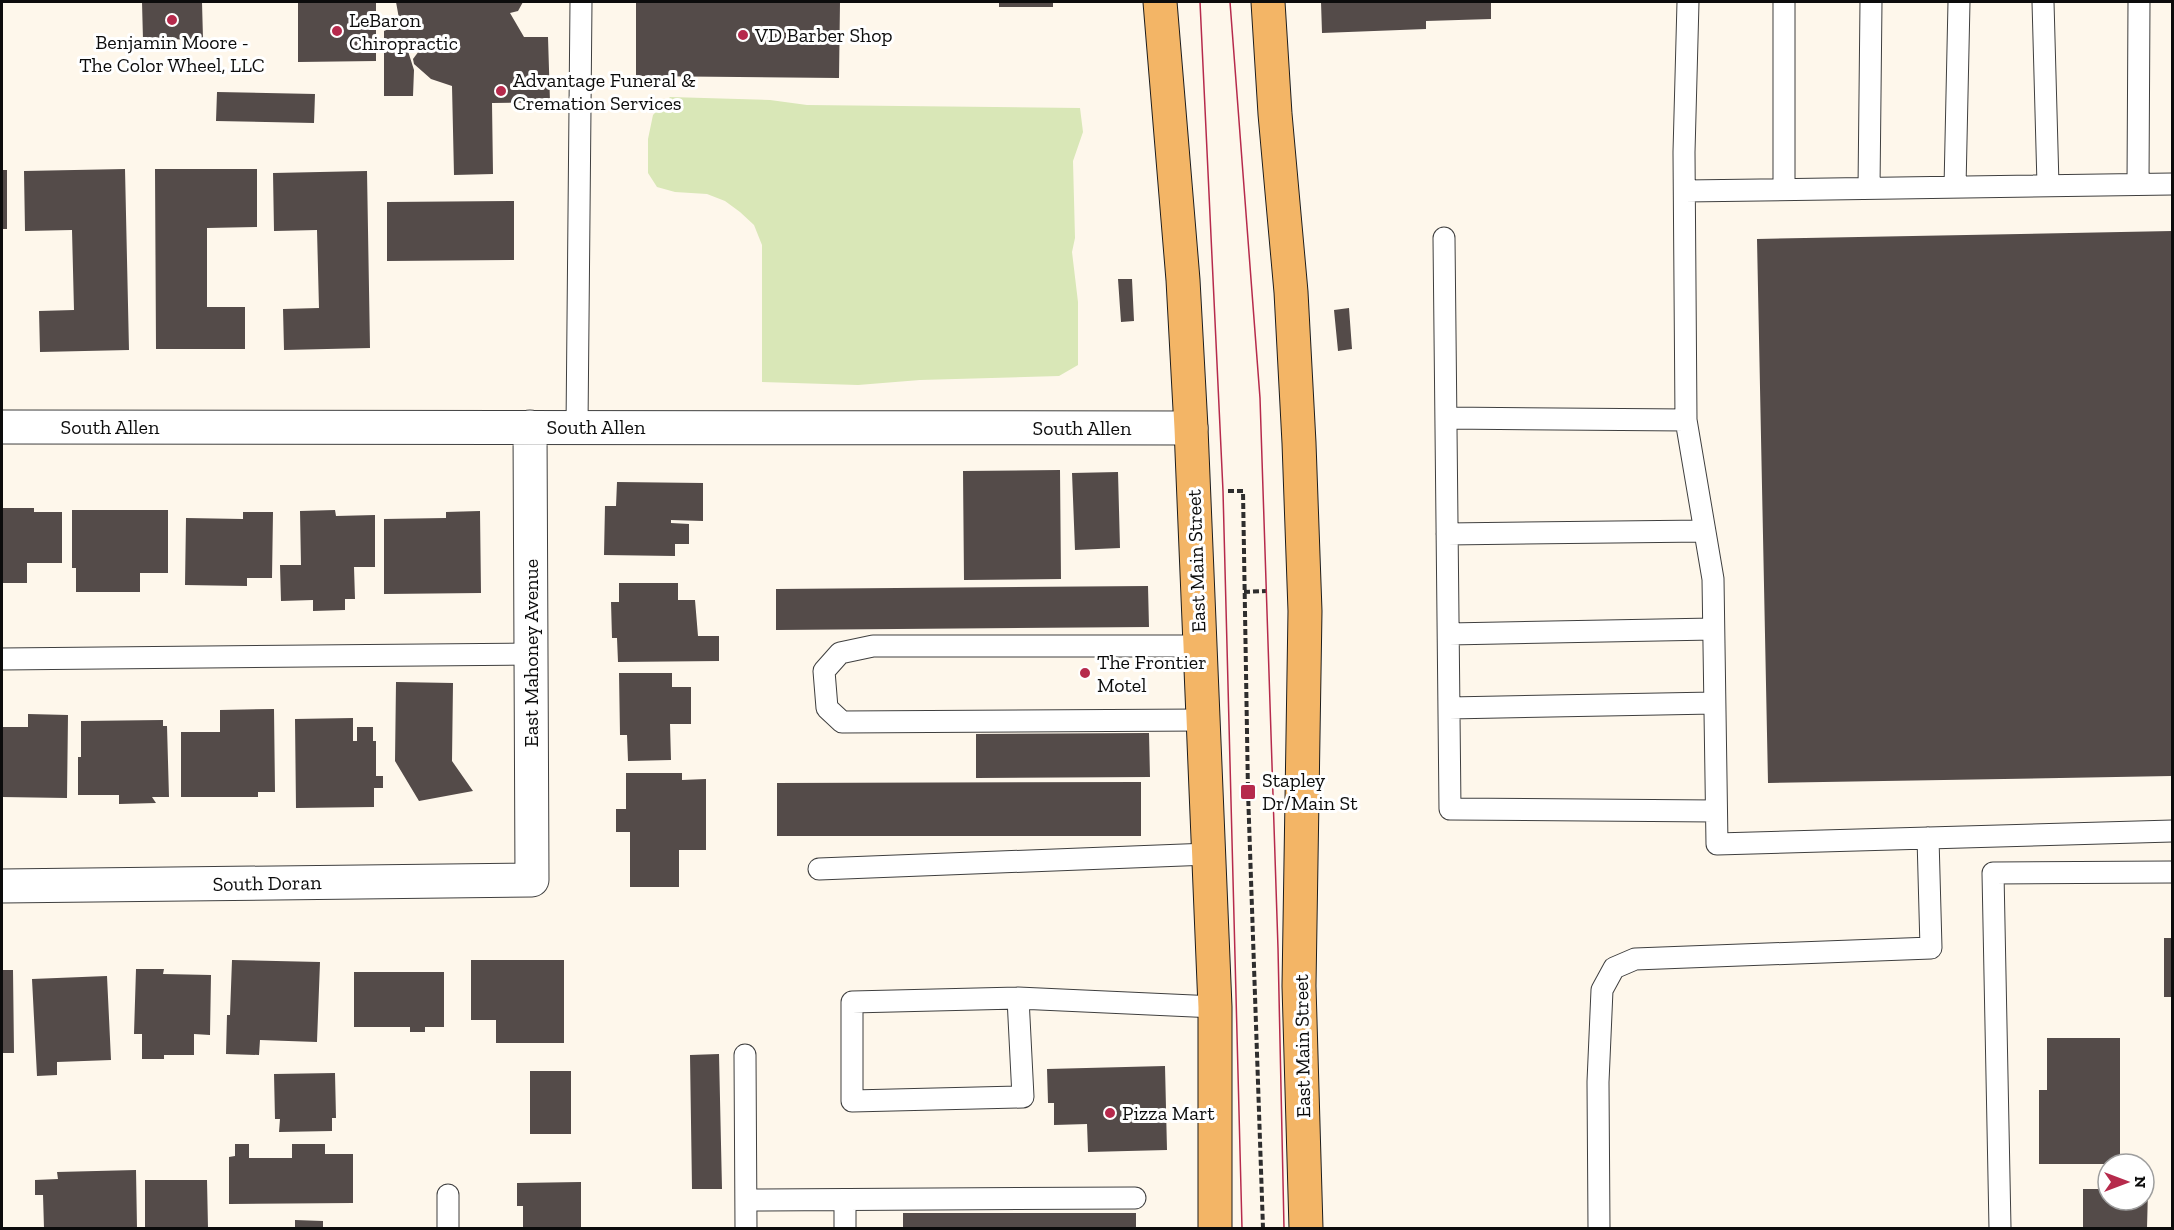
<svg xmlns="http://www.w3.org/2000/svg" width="2174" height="1230" font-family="'Zilla Slab',serif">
	<rect width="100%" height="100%" fill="#fef7eb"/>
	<!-- green -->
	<path fill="#d9e7b7" d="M 670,97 L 770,100 L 807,105 L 1080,108 L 1083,132 L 1073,161 L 1075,238 L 1072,252 L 1078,302 L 1078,365 L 1059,376 L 920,380 L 858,385 L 762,382 L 762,245 L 754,225 L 740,212 L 725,201 L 707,194 L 675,192 L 657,187 L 648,173 L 648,139 L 653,115 Z"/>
	<!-- building -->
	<path fill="#544b49" d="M 142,2 L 202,2 L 203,39 L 143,40 Z
		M 298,2 L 376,2 L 376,61 L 298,62 Z
		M 396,2 L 523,2 L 518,11 L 510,13 L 524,37 L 548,37 L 550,102 L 492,103 L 493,174 L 454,175 L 452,86 L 431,79 L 414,64 L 413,59 L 419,51 L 413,42 L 407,48 L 414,70 L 413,96 L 384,96 L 384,31 L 400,24 Z
		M 636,2 L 840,2 L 839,78 L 636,76 Z
		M 999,2 L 1053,2 L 1053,7 L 999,7 Z
		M 1321,2 L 1491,2 L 1491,19 L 1426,21 L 1426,29 L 1322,33 Z
		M 217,92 L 315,94 L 314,123 L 216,121 Z
		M 125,169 L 129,350 L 40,352 L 39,311 L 74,310 L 72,230 L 25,231 L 24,171 Z
		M 155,169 L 257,169 L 257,227 L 207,228 L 207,307 L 245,307 L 245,349 L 156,349 Z
		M 2,170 L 7,170 L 7,229 L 2,229 Z
		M 367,171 L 370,348 L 284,350 L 283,309 L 319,308 L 317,230 L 274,231 L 273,173 Z
		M 514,201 L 514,260 L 387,261 L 387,202 Z
		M 2172,231 L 2172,776 L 1768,783 L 1757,239 Z
		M 1118,279 L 1132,279 L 1134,321 L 1121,322 Z
		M 1349,308 L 1352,349 L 1338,351 L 1334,310 Z
		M 1060,470 L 1061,579 L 964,580 L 963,471 Z
		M 1118,472 L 1120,548 L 1075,550 L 1072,473 Z
		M 617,482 L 703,483 L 703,521 L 671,520 L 671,523 L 689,524 L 689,544 L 675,544 L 675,556 L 604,555 L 605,506 L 616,506 Z
		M 2,508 L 34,508 L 34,512 L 62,512 L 62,563 L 27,563 L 27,583 L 2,583 Z
		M 72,510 L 168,510 L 168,573 L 140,573 L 140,592 L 76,592 L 76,568 L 72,568 Z
		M 335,510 L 336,516 L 375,515 L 375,567 L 354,567 L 355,599 L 345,599 L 345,610 L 313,611 L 313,600 L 281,601 L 280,565 L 301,565 L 300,511 Z
		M 480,511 L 481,593 L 384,594 L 384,519 L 446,518 L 446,512 Z
		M 243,512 L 273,512 L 272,578 L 247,578 L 247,586 L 185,585 L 186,518 L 243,519 Z
		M 619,583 L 678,583 L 678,600 L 695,600 L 698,636 L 719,636 L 719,661 L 618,662 L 617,638 L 612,638 L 611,602 L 619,602 Z
		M 1148,586 L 1149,627 L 776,630 L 776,589 Z
		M 619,673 L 672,673 L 672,687 L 691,687 L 691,724 L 670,724 L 671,760 L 628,761 L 627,735 L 620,735 Z
		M 396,682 L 453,683 L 452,761 L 473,791 L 419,801 L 395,761 Z
		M 274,709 L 275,792 L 258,792 L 258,797 L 181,797 L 181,732 L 220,732 L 220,710 Z
		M 28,714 L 68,715 L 67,798 L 2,797 L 2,727 L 28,727 Z
		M 353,718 L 353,741 L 357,741 L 357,727 L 373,727 L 373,741 L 376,741 L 376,776 L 383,776 L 383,788 L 374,788 L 374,807 L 296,808 L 295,719 Z
		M 163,720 L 163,726 L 167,726 L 169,797 L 152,797 L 156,803 L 119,804 L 119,795 L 78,795 L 78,757 L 81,757 L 81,721 Z
		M 1149,733 L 1150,777 L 976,778 L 976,734 Z
		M 626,773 L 682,773 L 682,780 L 706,779 L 706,850 L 679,850 L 679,887 L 630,887 L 630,832 L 616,832 L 616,809 L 626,809 Z
		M 1141,782 L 1141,836 L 777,836 L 777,783 Z
		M 2164,938 L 2172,938 L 2172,997 L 2164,997 Z
		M 232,960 L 320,962 L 317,1042 L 260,1040 L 259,1055 L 226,1054 L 227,1015 L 230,1015 Z
		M 471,960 L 564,960 L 564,1043 L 496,1043 L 496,1020 L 471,1020 Z
		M 136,969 L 164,969 L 163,974 L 211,975 L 210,1035 L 194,1034 L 194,1055 L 164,1055 L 164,1059 L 142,1059 L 142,1034 L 134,1034 Z
		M 2,970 L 13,970 L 14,1053 L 2,1053 Z
		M 354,972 L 444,972 L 444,1027 L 425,1027 L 425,1032 L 410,1032 L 410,1027 L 354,1027 Z
		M 107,976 L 111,1060 L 57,1062 L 57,1075 L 37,1076 L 32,979 Z
		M 2047,1038 L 2120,1038 L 2120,1164 L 2039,1164 L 2039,1090 L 2047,1090 Z
		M 719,1054 L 722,1189 L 692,1189 L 690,1055 Z
		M 1165,1066 L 1167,1150 L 1088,1152 L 1087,1124 L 1054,1125 L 1054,1103 L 1048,1103 L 1047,1069 Z
		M 530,1071 L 571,1071 L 571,1134 L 530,1134 Z
		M 335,1073 L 336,1118 L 332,1118 L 332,1131 L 279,1132 L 280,1119 L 275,1119 L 274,1074 Z
		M 235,1144 L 249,1144 L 249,1158 L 292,1158 L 292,1144 L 325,1144 L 325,1154 L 353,1154 L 353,1203 L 229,1204 L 229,1157 L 235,1156 Z
		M 136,1170 L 137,1228 L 44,1228 L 43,1195 L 35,1195 L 35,1180 L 58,1179 L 57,1172 Z
		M 145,1180 L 207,1180 L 208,1228 L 145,1228 Z
		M 581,1182 L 581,1228 L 523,1228 L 523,1206 L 517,1206 L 517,1183 Z
		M 2083,1189 L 2108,1189 L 2108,1200 L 2144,1200 L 2144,1190 L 2148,1190 L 2147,1228 L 2083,1228 Z
		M 903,1213 L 1136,1213 L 1136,1228 L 903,1228 Z
		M 295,1220 L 323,1221 L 323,1228 L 295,1228 Z"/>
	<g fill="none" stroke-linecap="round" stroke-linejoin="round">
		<!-- service casing -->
		<g stroke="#3f3f3f" stroke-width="23">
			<path id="service" d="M 1688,2 L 1684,152 L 1686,420 L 1713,579 L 1717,844 L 2172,831
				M 2043,2 L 2048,185
				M 2138,184 L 2139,2
				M 1955,187 L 1959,2
				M 1869,188 L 1871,2
				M 1784,189 L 1784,2
				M 1685,191 L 2172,184
				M 1444,238 L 1450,809 L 1715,811
				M 1446,418 L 1686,420
				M 577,427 L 581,2
				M 1447,534 L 1704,531
				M 1449,634 L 1713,629
				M 1200,646 L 873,646 L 840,653 L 824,671 L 827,708 L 842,722 L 1203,720
				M 2,659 L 531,654
				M 1449,708 L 1714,703
				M 819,869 L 1209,854
				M 1018,998 L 1023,1097 L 852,1101 L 852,1002 L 1018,998 L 1215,1007
				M 745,1055 L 746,1228
				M 746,1200 L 1135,1198
				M 845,1200 L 845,1228
				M 448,1228 L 448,1195
				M 1599,1228 L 1598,1082 L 1602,990 L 1614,968 L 1635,959 L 1931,948 L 1928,838
				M 2000,1228 L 1993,873 L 2172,872"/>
		</g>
		<!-- minor casing -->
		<g stroke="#3f3f3f" stroke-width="35">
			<path id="minor" d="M 2,427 L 1191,428
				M 2,886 L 532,880 L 530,427"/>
		</g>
		<!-- primary casing -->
		<g stroke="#1d1d1d" stroke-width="35">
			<path id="primary" d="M 1160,2 L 1183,280 L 1191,428 L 1215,1007 L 1215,1228
				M 1268,2 L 1275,114 L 1291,292 L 1299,443 L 1305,611 L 1299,986 L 1306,1228"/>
		</g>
		<!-- path -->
		<path stroke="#2e2e2e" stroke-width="4" stroke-dasharray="6 3" stroke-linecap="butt" d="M 1228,491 L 1243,491 L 1248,792 L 1263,1228
			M 1244,592 L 1266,591"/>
		<!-- service -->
		<use href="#service" stroke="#fff" stroke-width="21"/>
		<!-- minor -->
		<use href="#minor" stroke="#fff" stroke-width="33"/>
		<!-- primary -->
		<use href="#primary" stroke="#f3b566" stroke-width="33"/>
		<!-- tram -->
		<path stroke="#b62a4c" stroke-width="1.5" d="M 1200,2 L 1223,491 L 1242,1228
			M 1230,2 L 1260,398 L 1278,948 L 1284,1228"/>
	</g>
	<!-- markers -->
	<g fill="#b62a4c" stroke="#fff" stroke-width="2">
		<circle cx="172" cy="20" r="6"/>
		<circle cx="337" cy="31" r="6"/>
		<circle cx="743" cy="35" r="6"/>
		<circle cx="501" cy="91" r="6"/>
		<circle cx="1085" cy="673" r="6"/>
		<rect x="1240" y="784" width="16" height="16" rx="3"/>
		<circle cx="1110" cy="1113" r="6"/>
	</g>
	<g text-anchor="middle" stroke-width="6" stroke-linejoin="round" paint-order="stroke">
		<!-- poi labels -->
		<g font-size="20" fill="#0c0c0c" stroke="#fff" text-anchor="start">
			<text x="349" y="27">LeBaron<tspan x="349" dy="23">Chiropractic</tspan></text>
			<text x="755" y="42">VD Barber Shop</text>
			<text x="172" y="49" text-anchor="middle">Benjamin Moore -<tspan x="172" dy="23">The Color Wheel, LLC</tspan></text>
			<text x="513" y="87">Advantage Funeral &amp;<tspan x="513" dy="23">Cremation Services</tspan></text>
			<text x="1097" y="669">The Frontier<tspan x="1097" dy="23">Motel</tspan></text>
			<text x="1262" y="787">Stapley<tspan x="1262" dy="23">Dr/Main St</tspan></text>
			<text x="1122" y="1120">Pizza Mart</text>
		</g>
		<!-- street labels -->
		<g font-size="20" fill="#0c0c0c" stroke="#fff">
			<text x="110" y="434">South Allen</text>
			<text x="596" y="434">South Allen</text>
			<text x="1082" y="435">South Allen</text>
			<text transform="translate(1196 561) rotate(-92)" y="7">East Main Street</text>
			<text transform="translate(531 653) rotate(-90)" y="7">East Mahoney Avenue</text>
			<text transform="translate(267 883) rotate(-1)" y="7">South Doran</text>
			<text transform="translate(1302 1046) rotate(-91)" y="7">East Main Street</text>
		</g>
	</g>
	<!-- border -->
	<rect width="2174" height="1230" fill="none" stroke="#0c0c0c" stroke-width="6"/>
	<!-- north arrow -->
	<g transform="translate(2126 1182) rotate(90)"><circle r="28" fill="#ffffff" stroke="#9e9e9e" stroke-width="1.5"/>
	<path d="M0-4.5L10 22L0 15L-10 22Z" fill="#b62a4c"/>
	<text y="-9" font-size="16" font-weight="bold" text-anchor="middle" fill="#0c0c0c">N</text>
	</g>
</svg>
